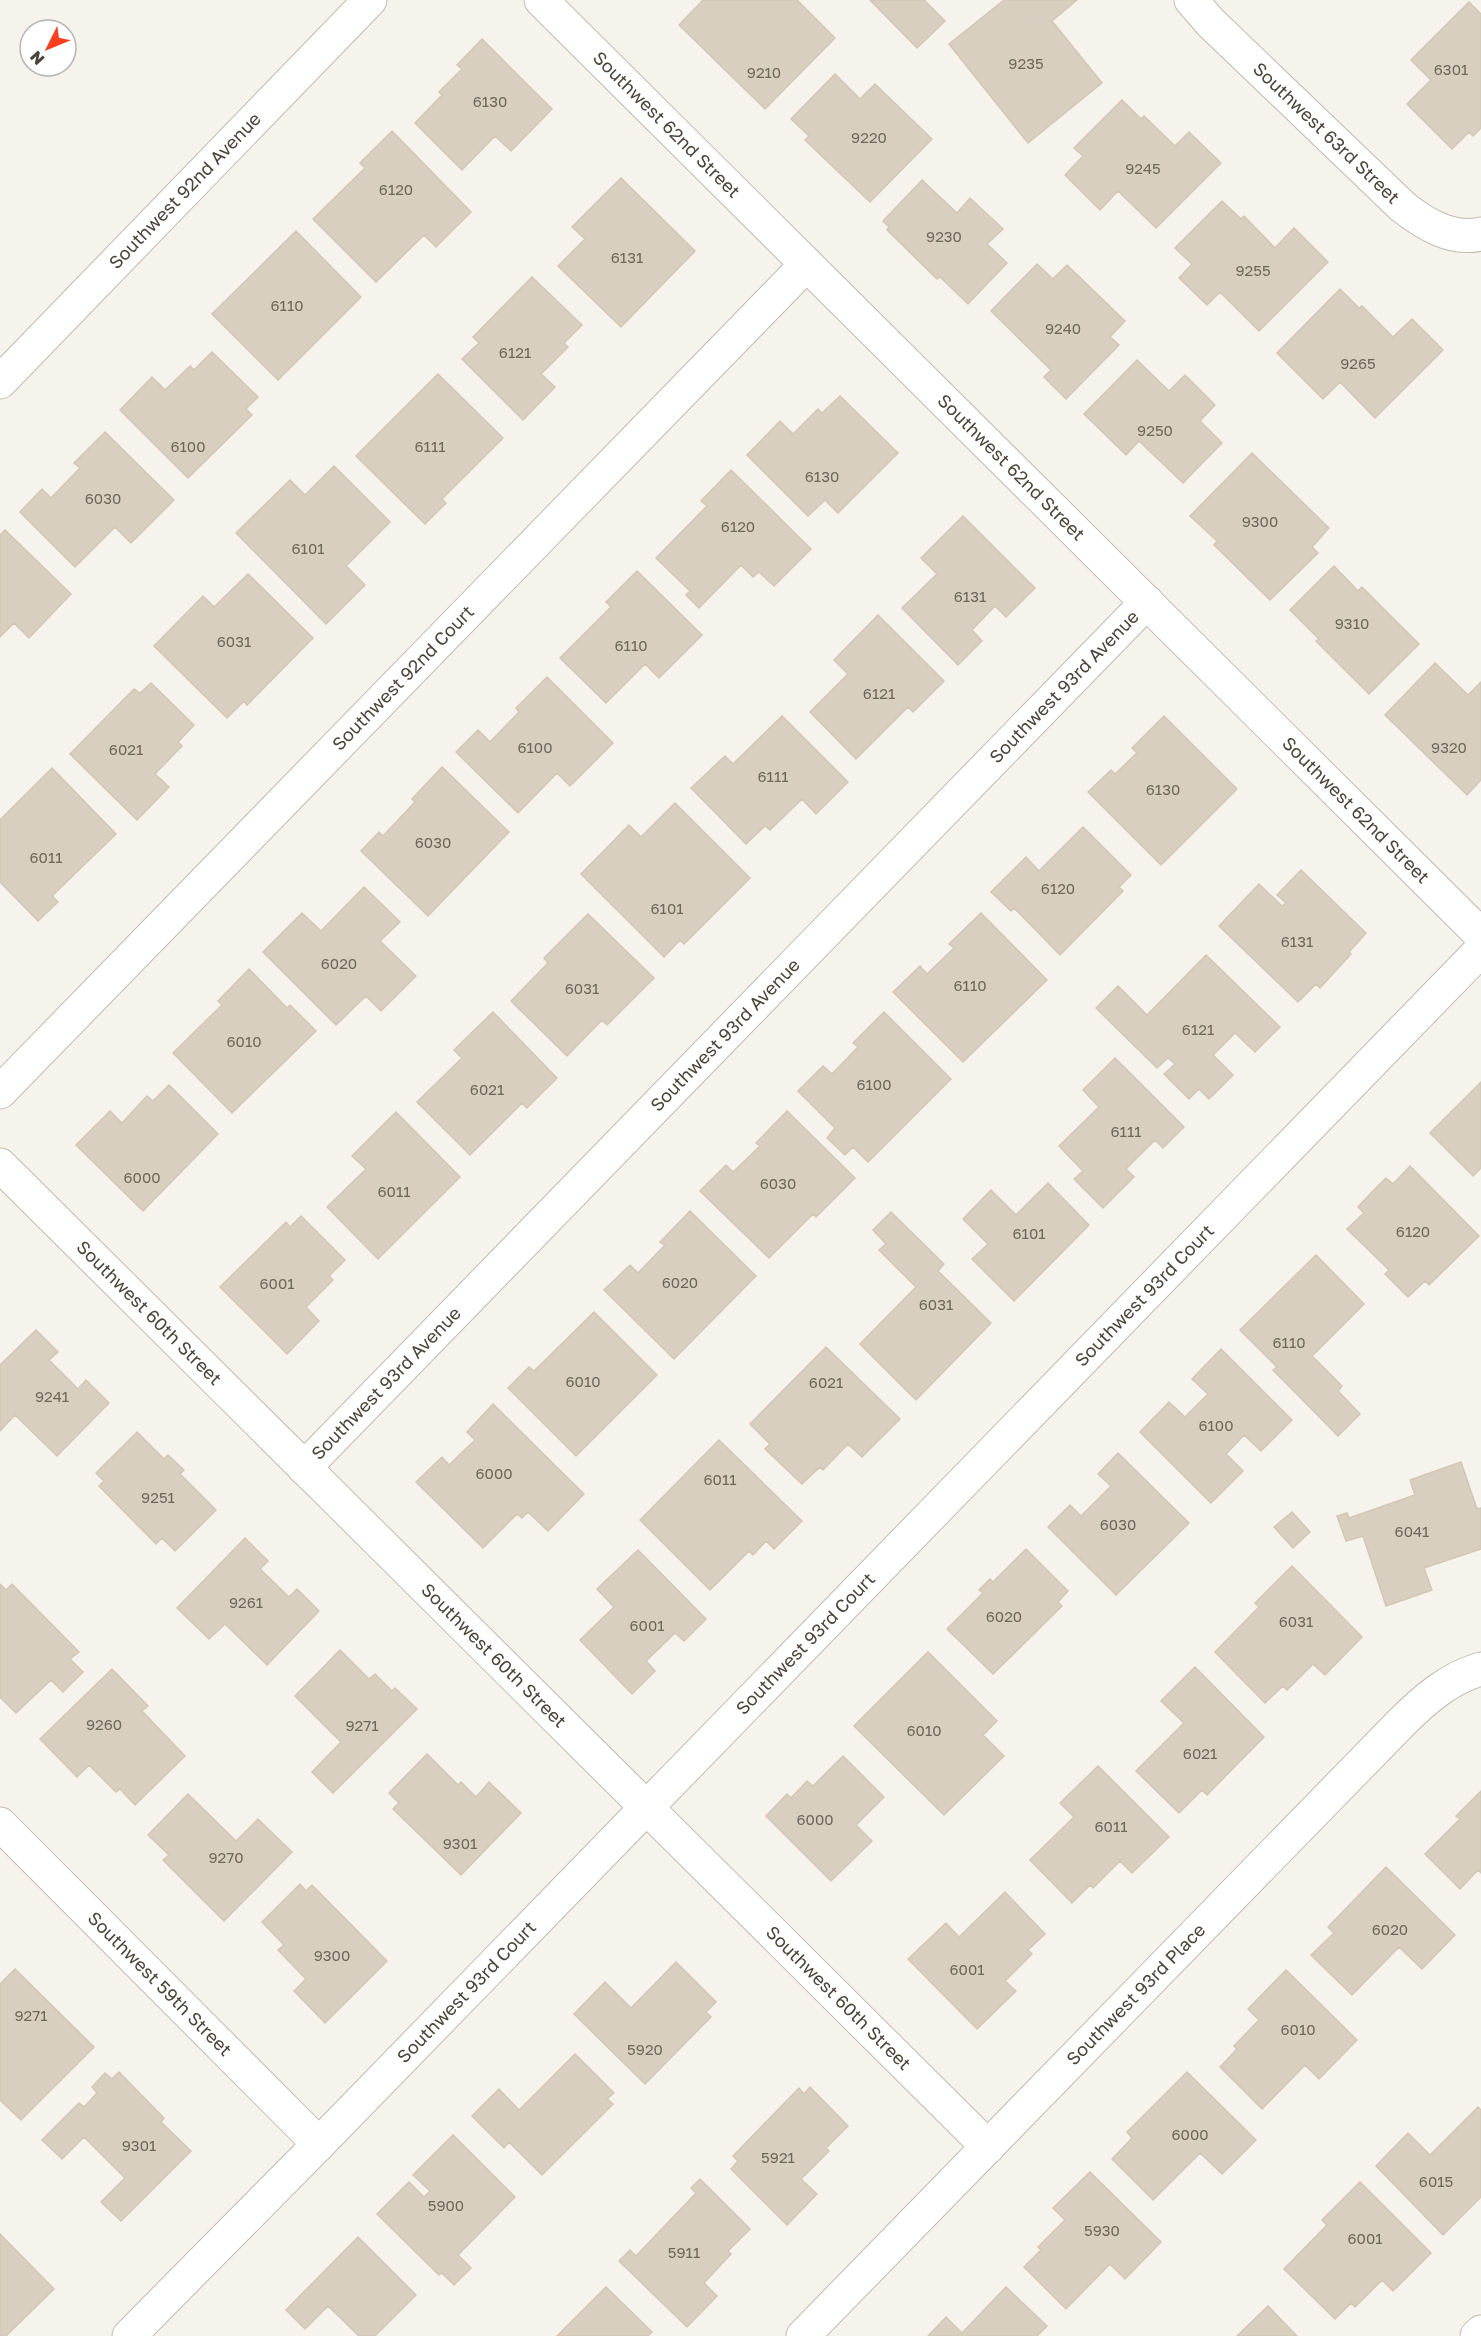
<svg xmlns="http://www.w3.org/2000/svg" width="1481" height="2336" font-family="'Golos Text',sans-serif">
	<rect width="100%" height="100%" fill="#f6f3ec"/>
	<!-- building -->
	<path fill="#d8cfc1" stroke="#d3c7b4" stroke-width="1.5" d="M 703,0 L 797,0 L 835,38 L 765,109 L 679,25 Z
		M 870,0 L 924,0 L 945,21 L 917,48 Z
		M 1004,0 L 1077,0 L 1052,21 L 1102,83 L 1028,143 L 949,44 Z
		M 1469,2 L 1481,14 L 1481,128 L 1473,136 L 1469,132 L 1452,149 L 1407,104 L 1431,80 L 1411,60 Z
		M 482,39 L 552,109 L 511,151 L 495,136 L 462,170 L 415,123 L 442,95 L 439,92 L 462,69 L 457,65 Z
		M 835,74 L 860,99 L 875,84 L 932,139 L 870,202 L 805,140 L 809,136 L 791,119 Z
		M 1122,100 L 1141,119 L 1144,116 L 1175,146 L 1189,132 L 1221,163 L 1156,228 L 1118,191 L 1100,210 L 1065,175 L 1083,156 L 1074,148 Z
		M 392,131 L 471,212 L 436,247 L 424,235 L 376,282 L 313,219 L 365,168 L 360,163 Z
		M 621,178 L 695,251 L 621,327 L 558,266 L 585,239 L 572,227 Z
		M 922,180 L 957,213 L 970,198 L 1003,229 L 987,244 L 1007,263 L 968,304 L 940,277 L 937,279 L 887,230 L 889,227 L 883,221 Z
		M 1222,201 L 1241,219 L 1244,216 L 1275,248 L 1294,228 L 1328,262 L 1259,331 L 1220,292 L 1207,305 L 1179,278 L 1192,264 L 1175,248 Z
		M 296,231 L 361,297 L 278,380 L 212,314 Z
		M 1037,264 L 1053,279 L 1067,265 L 1125,321 L 1110,337 L 1119,345 L 1066,399 L 1044,377 L 1051,370 L 991,311 Z
		M 532,277 L 582,325 L 564,343 L 568,347 L 541,374 L 555,387 L 523,420 L 462,359 L 479,343 L 473,337 Z
		M 1340,289 L 1359,308 L 1362,306 L 1393,337 L 1412,319 L 1443,350 L 1375,418 L 1340,382 L 1323,399 L 1277,353 Z
		M 212,352 L 258,397 L 246,409 L 252,415 L 188,478 L 120,410 L 152,377 L 165,390 L 190,366 L 194,370 Z
		M 1137,360 L 1169,391 L 1185,375 L 1215,405 L 1200,421 L 1222,443 L 1183,483 L 1139,441 L 1126,455 L 1084,414 Z
		M 438,374 L 503,438 L 442,499 L 446,503 L 425,524 L 356,456 Z
		M 840,396 L 898,453 L 838,513 L 825,500 L 808,516 L 747,455 L 780,421 L 793,434 L 818,409 L 822,413 Z
		M 105,432 L 174,500 L 131,543 L 115,527 L 75,567 L 20,512 L 42,489 L 51,498 L 80,468 L 74,463 Z
		M 1252,453 L 1329,528 L 1312,547 L 1318,553 L 1270,600 L 1214,545 L 1217,541 L 1190,516 Z
		M 334,466 L 390,522 L 346,566 L 365,585 L 326,624 L 236,533 L 290,480 L 305,495 Z
		M 731,470 L 811,549 L 774,586 L 759,572 L 753,577 L 741,565 L 699,608 L 686,595 L 690,591 L 656,558 L 707,506 L 701,501 Z
		M 963,516 L 1035,588 L 1006,617 L 995,606 L 972,630 L 982,641 L 958,665 L 902,608 L 937,574 L 921,558 Z
		M 5,530 L 71,594 L 29,638 L 14,623 L 0,637 L 0,535 Z
		M 1334,566 L 1358,591 L 1362,587 L 1419,644 L 1369,694 L 1316,641 L 1319,639 L 1290,610 Z
		M 637,571 L 702,635 L 659,678 L 645,664 L 606,703 L 560,658 L 611,607 L 606,602 Z
		M 248,574 L 313,638 L 247,705 L 244,701 L 227,718 L 154,646 L 203,596 L 214,607 Z
		M 878,615 L 944,681 L 913,712 L 908,707 L 856,759 L 810,712 L 848,674 L 834,660 Z
		M 1435,663 L 1468,695 L 1481,682 L 1481,780 L 1467,795 L 1385,715 Z
		M 547,677 L 613,743 L 570,786 L 557,773 L 518,813 L 456,752 L 478,730 L 490,742 L 519,712 L 516,708 Z
		M 151,683 L 194,725 L 178,742 L 182,746 L 155,774 L 169,787 L 137,820 L 70,754 L 134,689 L 140,693 Z
		M 782,716 L 848,782 L 816,814 L 802,799 L 770,830 L 765,826 L 746,844 L 691,788 L 725,756 L 733,764 Z
		M 1164,716 L 1237,789 L 1161,865 L 1088,792 L 1111,770 L 1115,774 L 1137,753 L 1132,748 Z
		M 442,767 L 509,832 L 428,916 L 361,851 L 379,832 L 383,836 L 415,802 L 412,799 Z
		M 52,768 L 116,834 L 52,896 L 58,902 L 38,921 L 0,882 L 0,820 Z
		M 675,803 L 750,878 L 684,944 L 680,940 L 664,957 L 581,874 L 629,825 L 641,837 Z
		M 1083,827 L 1131,875 L 1119,887 L 1123,891 L 1060,955 L 1014,908 L 1011,911 L 991,892 L 1026,857 L 1039,871 Z
		M 1301,870 L 1366,933 L 1349,952 L 1351,954 L 1320,988 L 1316,984 L 1298,1002 L 1219,926 L 1259,884 L 1282,906 L 1286,903 L 1277,895 Z
		M 364,887 L 400,922 L 380,941 L 416,976 L 381,1011 L 366,996 L 336,1025 L 263,952 L 302,913 L 321,931 Z
		M 981,913 L 1047,980 L 963,1062 L 893,992 L 920,966 L 927,974 L 954,948 L 949,944 Z
		M 588,914 L 654,978 L 607,1025 L 602,1020 L 567,1056 L 511,1001 L 548,963 L 544,958 Z
		M 1206,955 L 1280,1027 L 1255,1052 L 1235,1033 L 1213,1055 L 1233,1075 L 1209,1099 L 1199,1089 L 1189,1099 L 1164,1074 L 1175,1064 L 1168,1058 L 1157,1068 L 1096,1008 L 1118,986 L 1147,1015 Z
		M 249,969 L 287,1008 L 290,1005 L 316,1031 L 232,1113 L 173,1053 L 222,1005 L 218,1001 Z
		M 493,1012 L 557,1078 L 527,1108 L 522,1103 L 470,1155 L 417,1102 L 462,1058 L 454,1050 Z
		M 884,1012 L 951,1079 L 868,1162 L 853,1147 L 845,1155 L 827,1138 L 835,1128 L 798,1091 L 823,1066 L 832,1074 L 858,1047 L 853,1043 Z
		M 1115,1058 L 1184,1127 L 1163,1148 L 1155,1140 L 1126,1169 L 1134,1177 L 1103,1208 L 1074,1179 L 1083,1171 L 1059,1146 L 1099,1107 L 1083,1090 Z
		M 1481,1082 L 1481,1168 L 1473,1176 L 1430,1133 Z
		M 169,1085 L 218,1134 L 143,1211 L 76,1145 L 110,1111 L 122,1123 L 147,1096 L 153,1101 Z
		M 787,1111 L 855,1178 L 816,1217 L 813,1214 L 769,1258 L 700,1191 L 726,1165 L 733,1172 L 760,1146 L 756,1143 Z
		M 396,1112 L 460,1177 L 378,1259 L 327,1207 L 366,1169 L 352,1156 Z
		M 1410,1166 L 1479,1236 L 1429,1285 L 1425,1281 L 1408,1297 L 1385,1274 L 1389,1270 L 1347,1229 L 1364,1213 L 1358,1207 L 1372,1192 L 1386,1178 L 1393,1184 Z
		M 1048,1183 L 1089,1225 L 1014,1301 L 972,1259 L 988,1244 L 963,1219 L 991,1190 L 1016,1215 Z
		M 690,1211 L 756,1276 L 674,1359 L 604,1290 L 630,1265 L 638,1273 L 665,1245 L 660,1242 Z
		M 891,1212 L 944,1264 L 938,1271 L 991,1323 L 916,1400 L 860,1344 L 916,1287 L 879,1250 L 886,1244 L 873,1230 Z
		M 301,1216 L 345,1260 L 329,1276 L 333,1280 L 306,1307 L 319,1321 L 287,1354 L 220,1287 L 286,1222 L 290,1227 Z
		M 1316,1255 L 1364,1304 L 1312,1356 L 1342,1386 L 1338,1391 L 1360,1414 L 1338,1436 L 1273,1370 L 1277,1367 L 1240,1330 Z
		M 594,1312 L 657,1375 L 576,1456 L 508,1388 L 529,1367 L 534,1371 Z
		M 36,1330 L 58,1352 L 49,1360 L 78,1389 L 86,1380 L 109,1403 L 57,1456 L 15,1415 L 0,1431 L 0,1365 Z
		M 826,1347 L 900,1419 L 862,1457 L 848,1444 L 823,1470 L 820,1467 L 802,1484 L 765,1449 L 770,1444 L 750,1424 Z
		M 1221,1349 L 1292,1420 L 1261,1451 L 1244,1435 L 1226,1454 L 1243,1471 L 1211,1503 L 1140,1432 L 1169,1402 L 1185,1417 L 1208,1394 L 1192,1379 Z
		M 493,1404 L 584,1494 L 548,1531 L 528,1512 L 522,1518 L 517,1514 L 483,1548 L 416,1482 L 442,1457 L 449,1465 L 475,1440 L 467,1432 Z
		M 137,1432 L 164,1459 L 168,1455 L 184,1470 L 180,1474 L 216,1510 L 175,1551 L 162,1538 L 156,1544 L 99,1486 L 104,1481 L 96,1473 Z
		M 719,1440 L 802,1521 L 774,1549 L 766,1541 L 753,1555 L 749,1551 L 710,1590 L 640,1520 Z
		M 1118,1453 L 1189,1523 L 1116,1595 L 1048,1527 L 1070,1505 L 1081,1516 L 1111,1486 L 1098,1474 Z
		M 1461,1462 L 1477,1509 L 1481,1508 L 1481,1549 L 1424,1568 L 1432,1590 L 1386,1606 L 1363,1536 L 1346,1541 L 1337,1516 L 1347,1513 L 1349,1518 L 1415,1495 L 1410,1480 Z
		M 1292,1512 L 1310,1532 L 1293,1548 L 1274,1527 Z
		M 245,1538 L 268,1561 L 260,1569 L 289,1597 L 297,1589 L 319,1611 L 267,1665 L 225,1624 L 209,1639 L 177,1608 Z
		M 1026,1549 L 1068,1591 L 1058,1602 L 1062,1606 L 993,1674 L 947,1629 L 983,1593 L 979,1590 L 990,1579 L 993,1582 Z
		M 638,1550 L 706,1619 L 684,1641 L 675,1633 L 646,1661 L 655,1671 L 632,1694 L 580,1640 L 614,1607 L 597,1589 Z
		M 1292,1566 L 1362,1637 L 1325,1675 L 1313,1664 L 1287,1690 L 1283,1686 L 1265,1703 L 1215,1652 L 1259,1607 L 1255,1603 Z
		M 0,1584 L 6,1590 L 12,1584 L 79,1652 L 70,1659 L 83,1672 L 63,1692 L 51,1680 L 16,1713 L 0,1697 Z
		M 340,1650 L 369,1679 L 375,1674 L 392,1691 L 395,1688 L 417,1709 L 333,1793 L 312,1772 L 341,1742 L 295,1696 Z
		M 928,1652 L 997,1721 L 983,1735 L 1004,1756 L 944,1815 L 854,1726 Z
		M 1195,1667 L 1264,1737 L 1207,1795 L 1202,1790 L 1179,1813 L 1136,1771 L 1184,1723 L 1161,1701 Z
		M 112,1669 L 148,1706 L 142,1711 L 185,1756 L 135,1805 L 120,1789 L 116,1792 L 89,1765 L 77,1777 L 40,1739 Z
		M 427,1754 L 458,1785 L 461,1782 L 476,1797 L 489,1782 L 521,1813 L 461,1875 L 393,1809 L 399,1803 L 389,1793 Z
		M 843,1756 L 884,1797 L 856,1825 L 872,1841 L 831,1881 L 766,1816 L 787,1794 L 791,1798 L 807,1781 L 813,1786 Z
		M 1098,1766 L 1169,1837 L 1132,1873 L 1120,1861 L 1093,1888 L 1090,1885 L 1072,1903 L 1030,1860 L 1074,1817 L 1060,1803 Z
		M 1481,1791 L 1481,1873 L 1478,1870 L 1460,1889 L 1425,1854 L 1460,1819 L 1456,1816 Z
		M 188,1794 L 236,1841 L 258,1819 L 292,1852 L 224,1921 L 163,1860 L 169,1855 L 148,1835 Z
		M 1386,1867 L 1455,1935 L 1422,1969 L 1399,1947 L 1352,1995 L 1311,1955 L 1334,1933 L 1328,1927 Z
		M 300,1884 L 306,1891 L 312,1885 L 387,1961 L 325,2023 L 294,1991 L 306,1979 L 278,1950 L 284,1945 L 262,1922 Z
		M 1005,1892 L 1045,1934 L 1028,1950 L 1032,1954 L 1005,1981 L 1016,1991 L 977,2029 L 908,1959 L 946,1923 L 959,1937 Z
		M 676,1962 L 716,2002 L 706,2012 L 711,2017 L 645,2084 L 574,2014 L 605,1982 L 631,2008 Z
		M 15,1969 L 94,2047 L 21,2120 L 0,2100 L 0,1984 Z
		M 1286,1970 L 1357,2040 L 1319,2079 L 1305,2065 L 1262,2109 L 1220,2067 L 1237,2049 L 1234,2046 L 1259,2020 L 1248,2009 Z
		M 575,2054 L 614,2093 L 607,2099 L 613,2104 L 542,2175 L 509,2142 L 504,2148 L 472,2116 L 499,2089 L 519,2110 Z
		M 119,2072 L 164,2118 L 161,2122 L 191,2151 L 121,2221 L 101,2202 L 125,2178 L 84,2137 L 62,2159 L 42,2140 L 79,2103 L 84,2107 L 97,2093 L 92,2087 L 105,2073 L 112,2079 Z
		M 1187,2072 L 1256,2140 L 1222,2174 L 1200,2153 L 1153,2200 L 1112,2159 L 1132,2138 L 1127,2132 Z
		M 810,2087 L 848,2126 L 826,2148 L 829,2151 L 801,2179 L 817,2194 L 787,2225 L 731,2169 L 738,2161 L 733,2156 L 799,2088 L 804,2094 Z
		M 1478,2107 L 1481,2110 L 1481,2197 L 1443,2235 L 1376,2166 L 1408,2133 L 1430,2155 Z
		M 453,2135 L 515,2197 L 458,2255 L 471,2268 L 454,2285 L 442,2273 L 439,2275 L 377,2214 L 409,2182 L 424,2197 L 430,2191 L 413,2175 Z
		M 1090,2172 L 1161,2242 L 1125,2279 L 1110,2264 L 1066,2309 L 1024,2267 L 1041,2250 L 1038,2247 L 1065,2220 L 1053,2208 Z
		M 700,2179 L 750,2229 L 728,2251 L 731,2254 L 704,2283 L 717,2296 L 687,2327 L 619,2261 L 630,2250 L 636,2256 L 696,2193 L 691,2188 Z
		M 1360,2182 L 1431,2253 L 1393,2291 L 1382,2280 L 1355,2307 L 1351,2303 L 1335,2319 L 1284,2269 L 1327,2225 L 1322,2220 Z
		M 0,2234 L 54,2289 L 6,2336 L 0,2336 Z
		M 358,2237 L 416,2295 L 375,2336 L 359,2336 L 328,2306 L 305,2329 L 286,2310 Z
		M 606,2287 L 652,2332 L 648,2336 L 557,2336 Z
		M 1006,2287 L 1047,2326 L 1037,2336 L 928,2336 L 946,2317 L 962,2333 Z
		M 1268,2306 L 1297,2336 L 1237,2336 Z"/>
	<g fill="none" stroke-linecap="round" stroke-linejoin="round">
		<!-- minor casing -->
		<g stroke="#c2bbae" stroke-width="35">
			<g id="minor">
				<path id="s1" d="M 541,0 L 1481,935"/>
				<path id="s2" d="M 1191,0 L 1210,22 L 1403,207 C 1425,224 1452,241 1481,234"/>
				<path id="s3" d="M 0,382 L 370,0"/>
				<path id="s4" d="M 0,1092 L 807,264"/>
				<path id="s5" d="M 0,1165 L 988,2147"/>
				<path id="s6" d="M 304,1468 L 1147,602"/>
				<path id="s7" d="M 0,1824 L 319,2144"/>
				<path id="s8" d="M 129,2336 L 319,2144 L 1481,950"/>
				<path id="s9" d="M 803,2336 L 1401,1723 C 1424,1700 1449,1678 1481,1669"/>
				<path d="M 1477,2336 L 1481,2332"/>
			</g>
		</g>
		<!-- minor -->
		<use href="#minor" stroke="#fff" stroke-width="33"/>
	</g>
	<g text-anchor="middle" stroke-width="4.5" stroke-linejoin="round" paint-order="stroke">
		<!-- number labels -->
		<g font-size="15" fill="#6e675b">
			<text x="1026" y="69">9235</text>
			<text x="1451" y="75">6301</text>
			<text x="764" y="78">9210</text>
			<text x="490" y="107">6130</text>
			<text x="869" y="143">9220</text>
			<text x="1143" y="174">9245</text>
			<text x="396" y="195">6120</text>
			<text x="944" y="242">9230</text>
			<text x="627" y="263">6131</text>
			<text x="1253" y="276">9255</text>
			<text x="287" y="311">6110</text>
			<text x="1063" y="334">9240</text>
			<text x="515" y="358">6121</text>
			<text x="1358" y="369">9265</text>
			<text x="1155" y="436">9250</text>
			<text x="188" y="452">6100</text>
			<text x="430" y="452">6111</text>
			<text x="822" y="482">6130</text>
			<text x="103" y="504">6030</text>
			<text x="1260" y="527">9300</text>
			<text x="738" y="532">6120</text>
			<text x="308" y="554">6101</text>
			<text x="970" y="602">6131</text>
			<text x="1352" y="629">9310</text>
			<text x="234" y="647">6031</text>
			<text x="631" y="651">6110</text>
			<text x="879" y="699">6121</text>
			<text x="535" y="753">6100</text>
			<text x="1449" y="753">9320</text>
			<text x="126" y="755">6021</text>
			<text x="773" y="782">6111</text>
			<text x="1163" y="795">6130</text>
			<text x="433" y="848">6030</text>
			<text x="46" y="863">6011</text>
			<text x="1058" y="894">6120</text>
			<text x="667" y="914">6101</text>
			<text x="1297" y="947">6131</text>
			<text x="339" y="969">6020</text>
			<text x="970" y="991">6110</text>
			<text x="582" y="994">6031</text>
			<text x="1198" y="1035">6121</text>
			<text x="244" y="1047">6010</text>
			<text x="874" y="1090">6100</text>
			<text x="487" y="1095">6021</text>
			<text x="1126" y="1137">6111</text>
			<text x="142" y="1183">6000</text>
			<text x="778" y="1189">6030</text>
			<text x="394" y="1197">6011</text>
			<text x="1413" y="1237">6120</text>
			<text x="1029" y="1239">6101</text>
			<text x="680" y="1288">6020</text>
			<text x="277" y="1289">6001</text>
			<text x="936" y="1310">6031</text>
			<text x="1289" y="1348">6110</text>
			<text x="583" y="1387">6010</text>
			<text x="826" y="1388">6021</text>
			<text x="52" y="1402">9241</text>
			<text x="1216" y="1431">6100</text>
			<text x="494" y="1479">6000</text>
			<text x="720" y="1485">6011</text>
			<text x="158" y="1503">9251</text>
			<text x="1118" y="1530">6030</text>
			<text x="1412" y="1537">6041</text>
			<text x="246" y="1608">9261</text>
			<text x="1004" y="1622">6020</text>
			<text x="1296" y="1627">6031</text>
			<text x="647" y="1631">6001</text>
			<text x="104" y="1730">9260</text>
			<text x="362" y="1731">9271</text>
			<text x="924" y="1736">6010</text>
			<text x="1200" y="1759">6021</text>
			<text x="815" y="1825">6000</text>
			<text x="1111" y="1832">6011</text>
			<text x="460" y="1849">9301</text>
			<text x="226" y="1863">9270</text>
			<text x="1390" y="1935">6020</text>
			<text x="332" y="1961">9300</text>
			<text x="967" y="1975">6001</text>
			<text x="31" y="2021">9271</text>
			<text x="1298" y="2035">6010</text>
			<text x="645" y="2055">5920</text>
			<text x="1190" y="2140">6000</text>
			<text x="139" y="2151">9301</text>
			<text x="778" y="2163">5921</text>
			<text x="1436" y="2187">6015</text>
			<text x="446" y="2211">5900</text>
			<text x="1102" y="2236">5930</text>
			<text x="1365" y="2244">6001</text>
			<text x="684" y="2258">5911</text>
		</g>
		<!-- street labels -->
		<g font-size="18" fill="#4b4439" stroke="#fff">
			<text dy="6" stroke="none"><textPath href="#s1" startOffset="177">Southwest 62nd Street</textPath></text>
			<text dy="6" stroke="none"><textPath href="#s2" startOffset="190">Southwest 63rd Street</textPath></text>
			<text dy="6" stroke="none"><textPath href="#s3" startOffset="266">Southwest 92nd Avenue</textPath></text>
			<text dy="6" stroke="none"><textPath href="#s1" startOffset="663">Southwest 62nd Street</textPath></text>
			<text dy="6" stroke="none"><textPath href="#s4" startOffset="578">Southwest 92nd Court</textPath></text>
			<text dy="6" stroke="none"><textPath href="#s6" startOffset="1090">Southwest 93rd Avenue</textPath></text>
			<text dy="6" stroke="none"><textPath href="#s1" startOffset="1149">Southwest 62nd Street</textPath></text>
			<text dy="6" stroke="none"><textPath href="#s6" startOffset="604">Southwest 93rd Avenue</textPath></text>
			<text dy="6" stroke="none"><textPath href="#s8" startOffset="1454">Southwest 93rd Court</textPath></text>
			<text dy="6" stroke="none"><textPath href="#s5" startOffset="210">Southwest 60th Street</textPath></text>
			<text dy="6" stroke="none"><textPath href="#s6" startOffset="118">Southwest 93rd Avenue</textPath></text>
			<text dy="6" stroke="none"><textPath href="#s8" startOffset="968">Southwest 93rd Court</textPath></text>
			<text dy="6" stroke="none"><textPath href="#s5" startOffset="696">Southwest 60th Street</textPath></text>
			<text dy="6" stroke="none"><textPath href="#s7" startOffset="226">Southwest 59th Street</textPath></text>
			<text dy="6" stroke="none"><textPath href="#s8" startOffset="482">Southwest 93rd Court</textPath></text>
			<text dy="6" stroke="none"><textPath href="#s9" startOffset="477">Southwest 93rd Place</textPath></text>
			<text dy="6" stroke="none"><textPath href="#s5" startOffset="1182">Southwest 60th Street</textPath></text>
		</g>
	</g>
	<!-- north arrow -->
	<g transform="translate(48 48) rotate(227)"><circle r="28" fill="#ffffff" stroke="#b7b4b0" stroke-width="1.5"/>
	<path d="M0-4.5L10 22L0 15L-10 22Z" fill="#fc3f1d"/>
	<text y="-9" font-size="16" font-weight="bold" text-anchor="middle" fill="#4b4439">N</text>
	</g>
</svg>
